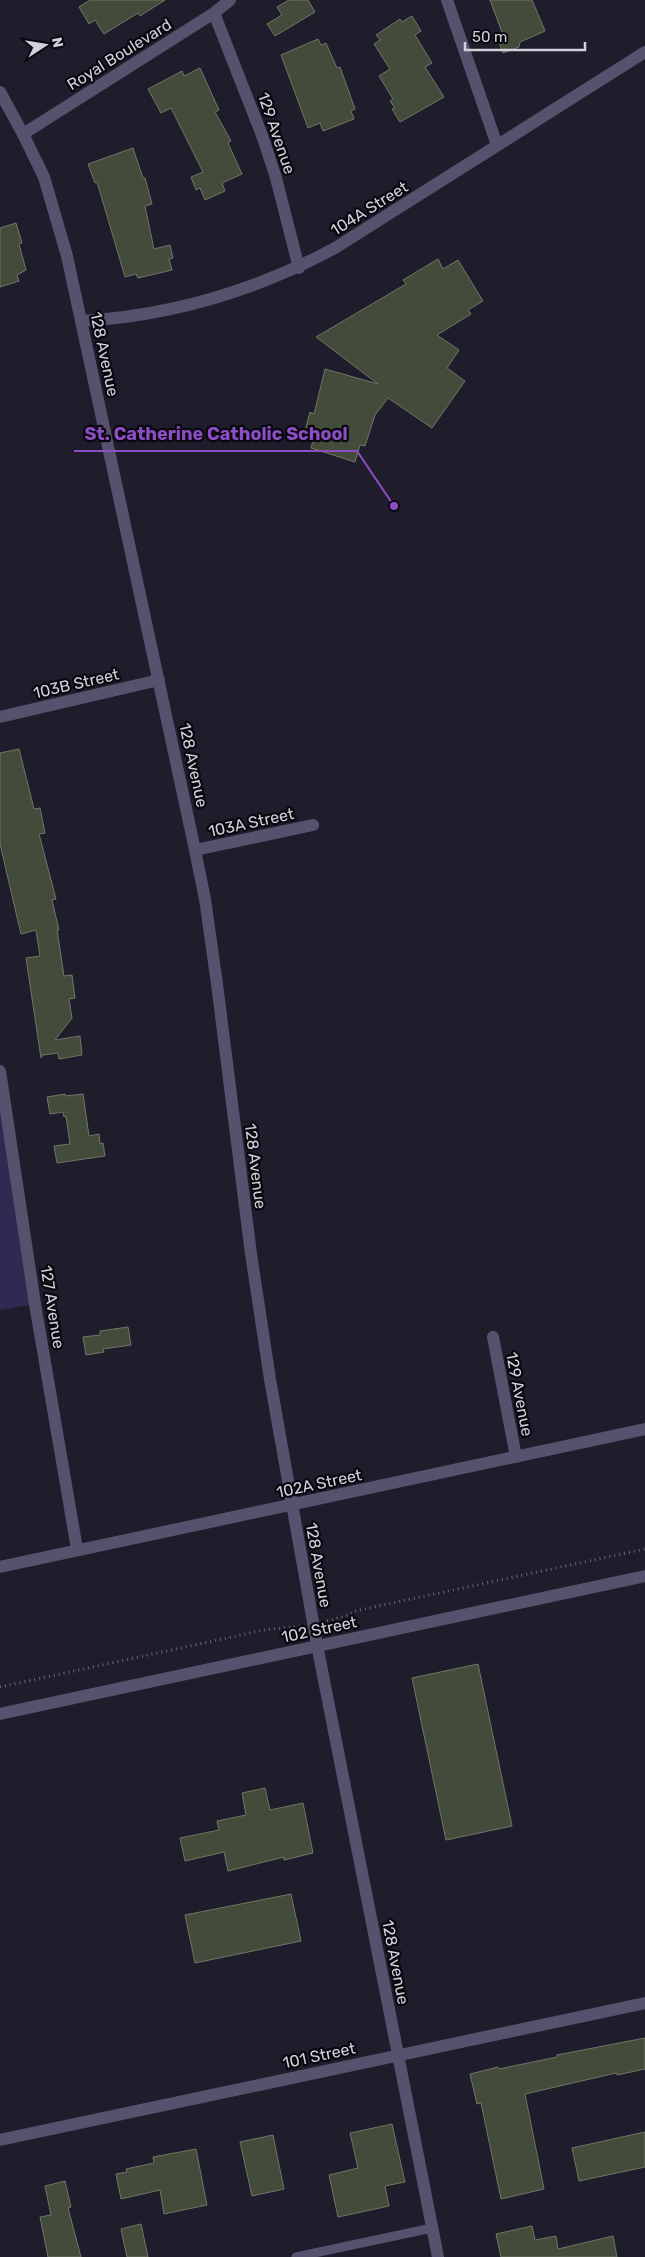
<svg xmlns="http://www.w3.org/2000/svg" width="645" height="2257" font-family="Rubik,sans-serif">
	<rect width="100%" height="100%" fill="#1f1d2c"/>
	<!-- green -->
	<path fill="#312951" d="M 0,1071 L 35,1304 L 0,1310 Z"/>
	<!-- building -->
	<path fill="#434b3b" stroke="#6f7766" d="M 90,0 L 165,0 L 140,16 L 138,13 L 104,34 L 95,20 L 89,24 L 79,7 Z
		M 289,0 L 308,0 L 315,12 L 275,36 L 267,24 L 282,15 L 277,7 Z
		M 490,0 L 532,0 L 545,31 L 520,42 L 519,47 L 503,53 L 497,37 L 503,35 Z
		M 412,16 L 421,31 L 415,35 L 432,63 L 425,67 L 444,97 L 400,122 L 392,109 L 395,108 L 390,101 L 393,99 L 379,76 L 390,69 L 374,44 L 380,40 L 376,35 L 400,19 L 402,22 Z
		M 318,39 L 321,45 L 326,43 L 337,68 L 340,67 L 355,109 L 351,111 L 354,119 L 323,131 L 320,123 L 308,128 L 281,55 Z
		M 200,68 L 219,110 L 215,112 L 231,141 L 228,143 L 242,174 L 222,183 L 225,191 L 205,200 L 200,188 L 196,190 L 191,177 L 203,172 L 171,108 L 161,113 L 148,89 L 182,71 L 184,76 Z
		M 133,148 L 143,178 L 145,178 L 152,204 L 145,206 L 154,249 L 170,245 L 173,258 L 169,259 L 172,270 L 138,278 L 136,274 L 125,277 L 97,182 L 95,183 L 88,164 Z
		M 16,223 L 22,243 L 19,244 L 26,270 L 17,275 L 19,281 L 0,287 L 0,228 Z
		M 438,259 L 443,269 L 458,260 L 483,301 L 468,310 L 471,314 L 437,335 L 459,350 L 447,368 L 465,381 L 432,428 L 388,398 L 375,415 L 365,446 L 360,445 L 355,462 L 311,448 L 315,433 L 305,431 L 310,412 L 314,414 L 325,369 L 378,384 L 316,337 L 406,284 L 403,280 Z
		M 19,749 L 34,809 L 40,808 L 45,833 L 39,834 L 56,899 L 52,900 L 59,930 L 57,930 L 64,976 L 72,975 L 75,998 L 69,999 L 72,1018 L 55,1040 L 80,1036 L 82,1055 L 59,1059 L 58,1053 L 43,1055 L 41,1058 L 26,958 L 40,956 L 36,930 L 21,934 L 0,844 L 0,753 Z
		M 65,1094 L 65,1096 L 83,1094 L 89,1136 L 99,1134 L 100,1144 L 103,1143 L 105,1156 L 57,1163 L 54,1146 L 70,1144 L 66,1116 L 64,1117 L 63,1112 L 50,1114 L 47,1097 Z
		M 128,1327 L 131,1345 L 103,1349 L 104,1352 L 86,1355 L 83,1337 L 100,1335 L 100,1331 Z
		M 478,1664 L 512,1826 L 446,1840 L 412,1678 Z
		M 265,1788 L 270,1810 L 303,1803 L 313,1853 L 284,1860 L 284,1857 L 228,1871 L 224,1852 L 185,1861 L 180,1838 L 219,1830 L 217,1821 L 246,1815 L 242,1793 Z
		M 291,1894 L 301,1941 L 195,1963 L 185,1915 Z
		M 645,2038 L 645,2069 L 617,2075 L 616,2073 L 525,2094 L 544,2189 L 501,2199 L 481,2103 L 477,2104 L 470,2074 L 498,2067 L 499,2069 L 557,2057 L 557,2055 Z
		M 392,2124 L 405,2182 L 385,2186 L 389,2206 L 338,2217 L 329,2175 L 358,2168 L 350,2133 Z
		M 645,2132 L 645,2167 L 579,2181 L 572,2148 Z
		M 273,2135 L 284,2189 L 252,2196 L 240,2142 Z
		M 196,2149 L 207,2205 L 164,2214 L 160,2190 L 121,2199 L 116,2174 L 127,2172 L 126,2169 L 154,2163 L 153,2157 Z
		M 65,2181 L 71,2207 L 68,2208 L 81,2257 L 48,2257 L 40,2217 L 51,2215 L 45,2186 Z
		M 141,2224 L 148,2257 L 127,2257 L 121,2229 Z
		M 532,2226 L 535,2240 L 556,2236 L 558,2249 L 613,2236 L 617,2257 L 501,2257 L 496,2234 Z"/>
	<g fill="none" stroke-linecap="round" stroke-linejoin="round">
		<!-- path -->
		<path stroke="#686673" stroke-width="3" stroke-dasharray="1 4" stroke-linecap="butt" d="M 327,1621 L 348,1615 L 355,1611 L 645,1549
			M 0,1687 L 264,1630 L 301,1626"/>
		<!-- service -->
		<path stroke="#56526d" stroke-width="9" d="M 296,2257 L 432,2228"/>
		<!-- minor -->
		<path stroke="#56526d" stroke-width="12" d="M 447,0 L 497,145
			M 214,13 L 263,138 L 276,178 L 299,268
			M 23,134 L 214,13 L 230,0
			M 195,850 L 313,825
			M 0,1071 L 35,1304 L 77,1549
			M 493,1337 L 516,1457
			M 0,1567 L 645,1429
			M 0,2140 L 645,2003"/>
		<!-- tertiary -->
		<path stroke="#56526d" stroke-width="12" d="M 0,92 L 23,134 L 44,177 L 67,256 L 195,850 L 205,899 L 217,984 L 251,1254 L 270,1379 L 317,1645 L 438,2257
			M 81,321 C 171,316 257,290 335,248 L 645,52
			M 0,717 L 159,680
			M 0,1714 L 645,1576"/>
	</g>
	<g text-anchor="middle" stroke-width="4.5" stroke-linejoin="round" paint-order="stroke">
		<!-- street labels -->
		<g font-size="16" fill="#d1d0db" stroke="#09080e">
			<text transform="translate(119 54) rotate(-32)" y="6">Royal Boulevard</text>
			<text transform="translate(277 133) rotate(71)" y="6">129 Avenue</text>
			<text transform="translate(369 208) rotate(-32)" y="6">104A Street</text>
			<text transform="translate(105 354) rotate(78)" y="6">128 Avenue</text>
			<text transform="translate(76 683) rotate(-13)" y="6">103B Street</text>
			<text transform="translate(194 765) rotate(78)" y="6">128 Avenue</text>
			<text transform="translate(251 822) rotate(-12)" y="6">103A Street</text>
			<text transform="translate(256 1166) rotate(83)" y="6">128 Avenue</text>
			<text transform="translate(53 1307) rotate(81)" y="6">127 Avenue</text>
			<text transform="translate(520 1394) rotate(79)" y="6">129 Avenue</text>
			<text transform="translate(319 1483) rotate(-12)" y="6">102A Street</text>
			<text transform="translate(319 1565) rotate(80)" y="6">128 Avenue</text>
			<text transform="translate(319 1629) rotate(-12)" y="6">102 Street</text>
			<text transform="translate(396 1962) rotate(79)" y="6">128 Avenue</text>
			<text transform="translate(319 2055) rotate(-12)" y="6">101 Street</text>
		</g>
	</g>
	<!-- callouts -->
	<path fill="none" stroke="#8c4dc5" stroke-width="2" d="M394 506L357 451H74"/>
	<circle fill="#8c4dc5" stroke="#09080e" stroke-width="2" cx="394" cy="506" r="5"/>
	<g font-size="18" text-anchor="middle" font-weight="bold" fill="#8c4dc5" stroke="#09080e" stroke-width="4.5" stroke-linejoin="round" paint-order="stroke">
		<text x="216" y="440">St. Catherine Catholic School</text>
	</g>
	<!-- north arrow -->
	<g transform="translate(45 45) rotate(78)" stroke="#09080e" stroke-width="4" paint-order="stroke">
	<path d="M0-4L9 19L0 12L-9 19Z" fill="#d1d0db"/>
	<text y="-8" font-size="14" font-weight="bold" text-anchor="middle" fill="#d1d0db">N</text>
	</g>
	<!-- scale -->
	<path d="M465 42v8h120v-8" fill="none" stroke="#d1d0db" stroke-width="2.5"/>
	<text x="472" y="42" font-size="15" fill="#d1d0db" stroke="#09080e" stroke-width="4" paint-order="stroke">50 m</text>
</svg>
